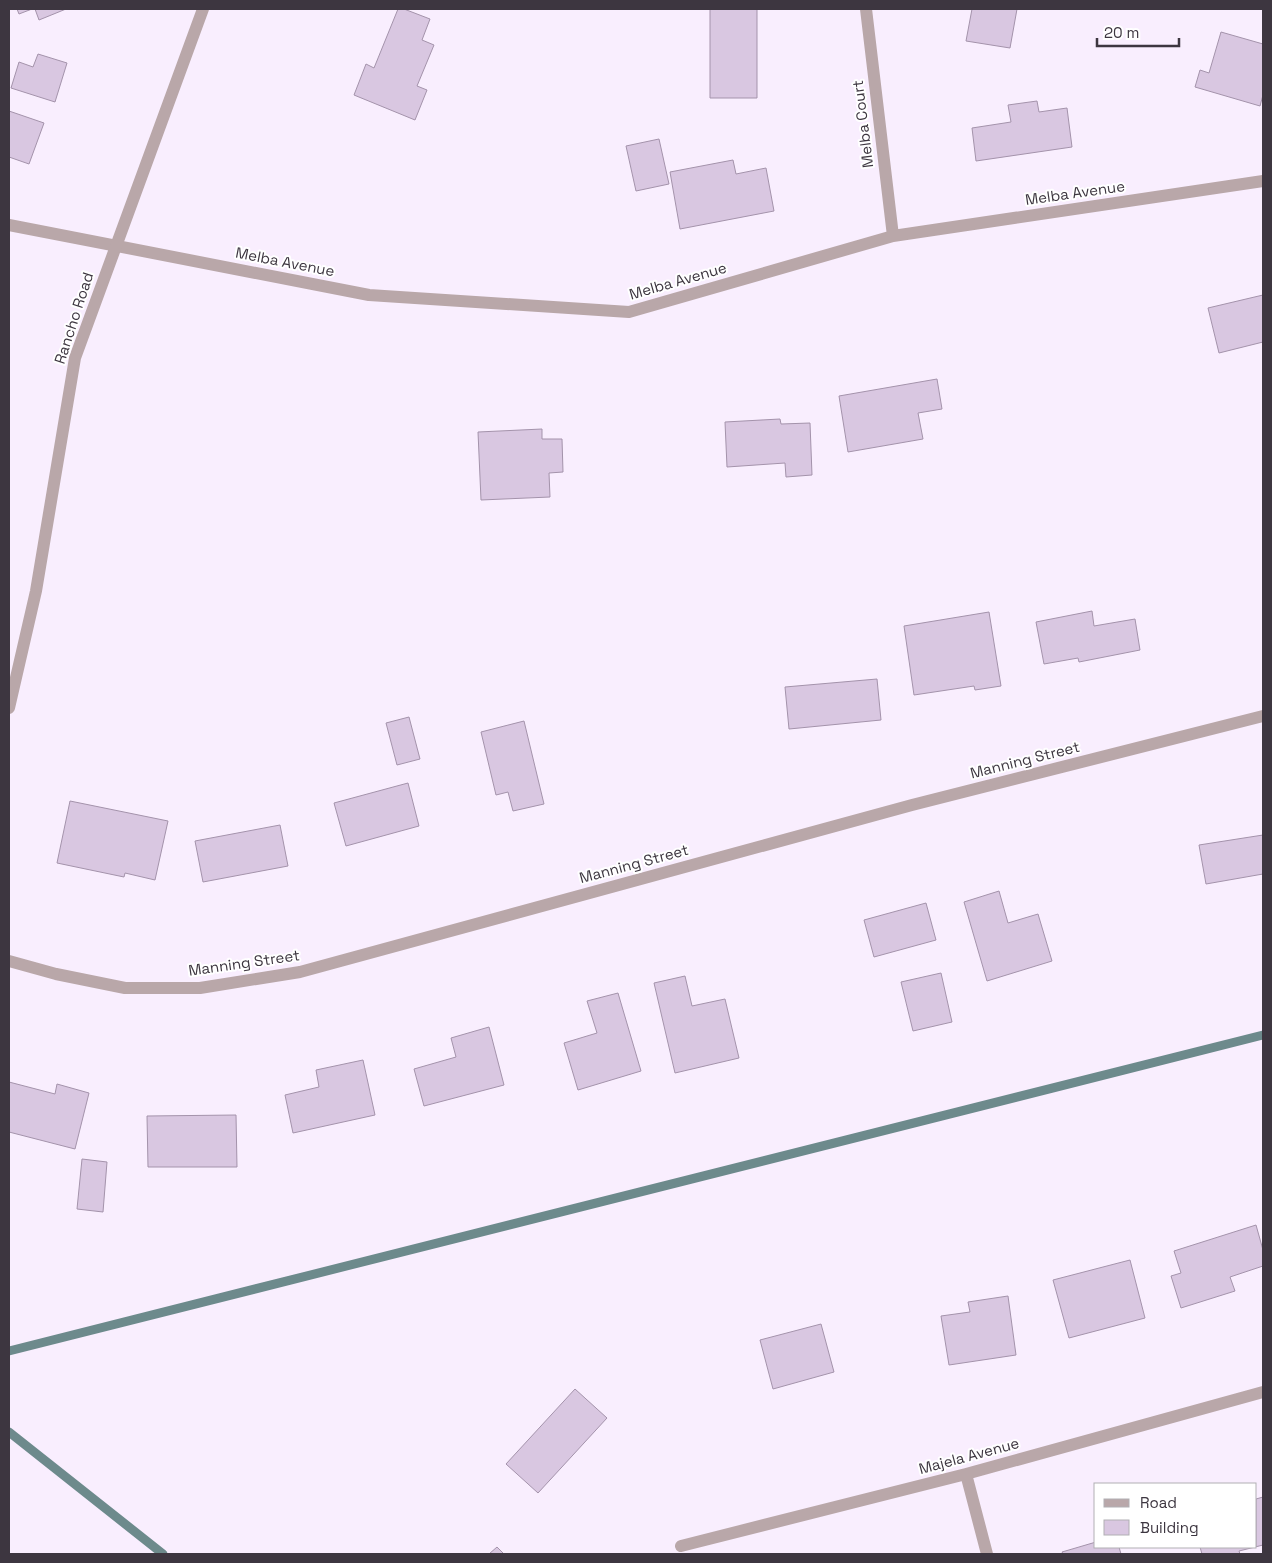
<svg xmlns="http://www.w3.org/2000/svg" width="1272" height="1563" font-family="'Space Grotesk',sans-serif">
	<rect width="100%" height="100%" fill="#f9eefe"/>
	<g fill="none" stroke-linecap="round" stroke-linejoin="round">
		<!-- stream -->
		<path stroke="#6d8a8c" stroke-width="9" d="M 9,1351 L 1263,1035
			M 9,1432 L 163,1554"/>
	</g>
	<!-- building -->
	<path fill="#d9c7e1" stroke="#a493ab" d="M 17,9 L 32,9 L 19,14 Z
		M 35,9 L 66,9 L 39,20 Z
		M 398,9 L 404,9 L 430,19 L 422,40 L 434,45 L 417,86 L 427,90 L 415,120 L 354,95 L 366,64 L 374,68 Z
		M 710,9 L 757,9 L 757,98 L 710,98 Z
		M 972,9 L 1017,9 L 1010,48 L 966,41 Z
		M 1221,32 L 1263,44 L 1263,95 L 1260,106 L 1195,87 L 1200,70 L 1209,73 Z
		M 38,54 L 67,63 L 55,102 L 11,88 L 19,62 L 33,67 Z
		M 1037,101 L 1039,112 L 1067,108 L 1072,147 L 976,161 L 972,128 L 1011,122 L 1008,105 Z
		M 9,111 L 44,123 L 29,164 L 9,157 Z
		M 659,139 L 669,184 L 636,191 L 626,146 Z
		M 733,160 L 736,174 L 766,168 L 774,211 L 680,229 L 670,172 Z
		M 1263,295 L 1263,342 L 1219,353 L 1208,308 Z
		M 937,379 L 942,409 L 918,413 L 923,439 L 848,452 L 839,396 Z
		M 780,419 L 781,424 L 810,423 L 812,475 L 786,477 L 785,463 L 727,467 L 725,422 Z
		M 542,429 L 542,439 L 562,439 L 563,472 L 549,473 L 550,497 L 481,500 L 478,432 Z
		M 1092,611 L 1094,626 L 1135,619 L 1140,650 L 1079,662 L 1078,658 L 1044,664 L 1036,622 Z
		M 989,612 L 1001,686 L 975,690 L 974,686 L 914,695 L 904,626 Z
		M 877,679 L 881,720 L 789,729 L 785,687 Z
		M 409,717 L 420,759 L 397,765 L 386,723 Z
		M 524,721 L 544,804 L 513,811 L 508,792 L 496,795 L 481,732 Z
		M 408,783 L 419,826 L 346,846 L 334,803 Z
		M 70,801 L 168,821 L 155,880 L 125,873 L 124,877 L 57,863 Z
		M 280,825 L 288,866 L 203,882 L 195,841 Z
		M 1263,835 L 1263,874 L 1206,884 L 1199,845 Z
		M 999,891 L 1008,923 L 1038,914 L 1052,961 L 987,981 L 964,902 Z
		M 926,903 L 936,940 L 874,957 L 864,920 Z
		M 941,973 L 952,1022 L 913,1031 L 901,982 Z
		M 685,976 L 692,1006 L 725,999 L 739,1058 L 675,1073 L 654,983 Z
		M 618,993 L 641,1071 L 578,1090 L 564,1043 L 597,1033 L 587,1001 Z
		M 489,1027 L 504,1085 L 424,1106 L 414,1069 L 456,1057 L 451,1038 Z
		M 363,1060 L 375,1115 L 293,1133 L 285,1095 L 319,1087 L 316,1070 Z
		M 9,1082 L 55,1094 L 57,1084 L 89,1093 L 75,1149 L 9,1132 Z
		M 236,1115 L 237,1167 L 148,1167 L 147,1116 Z
		M 82,1159 L 107,1162 L 103,1212 L 77,1209 Z
		M 1256,1225 L 1263,1250 L 1263,1266 L 1230,1277 L 1235,1291 L 1181,1308 L 1171,1276 L 1181,1273 L 1174,1251 Z
		M 1130,1260 L 1145,1318 L 1069,1338 L 1053,1280 Z
		M 1008,1296 L 1016,1355 L 949,1365 L 941,1316 L 970,1312 L 968,1302 Z
		M 821,1324 L 834,1372 L 773,1389 L 760,1340 Z
		M 575,1389 L 607,1418 L 538,1493 L 506,1464 Z
		M 1263,1497 L 1263,1545 L 1239,1551 L 1240,1554 L 1202,1554 L 1200,1547 L 1256,1547 L 1256,1499 Z
		M 1096,1542 L 1096,1547 L 1119,1547 L 1121,1554 L 1063,1554 L 1062,1552 Z
		M 497,1547 L 504,1554 L 489,1554 Z"/>
	<g fill="none" stroke-linecap="round" stroke-linejoin="round">
		<!-- minor -->
		<path stroke="#b9a7a9" stroke-width="12" d="M 866,9 L 893,236
			M 9,225 L 369,295 L 629,312 L 893,236 L 1263,181
			M 9,961 L 56,974 L 125,988 L 200,988 L 300,972 L 912,805 L 1263,716
			M 966,1474 L 987,1554
			M 681,1546 L 966,1474 L 1263,1392"/>
		<!-- tertiary -->
		<path stroke="#b9a7a9" stroke-width="12" d="M 9,708 L 36,591 L 75,358 L 203,9"/>
	</g>
	<g text-anchor="middle" stroke-width="4" stroke-linejoin="round" paint-order="stroke">
		<!-- street labels -->
		<g font-size="15" fill="#3d3640" stroke="#fff">
			<text transform="translate(863 124) rotate(-97)" y="5">Melba Court</text>
			<text transform="translate(1075 193) rotate(-8)" y="5">Melba Avenue</text>
			<text transform="translate(285 262) rotate(11)" y="5">Melba Avenue</text>
			<text transform="translate(678 281) rotate(-16)" y="5">Melba Avenue</text>
			<text transform="translate(74 318) rotate(-72)" y="5">Rancho Road</text>
			<text transform="translate(1025 760) rotate(-14)" y="5">Manning Street</text>
			<text transform="translate(634 864) rotate(-15)" y="5">Manning Street</text>
			<text transform="translate(244 963) rotate(-8)" y="5">Manning Street</text>
			<text transform="translate(969 1456) rotate(-15)" y="5">Majela Avenue</text>
		</g>
	</g>
	<!-- border -->
	<rect width="1272" height="1563" fill="none" stroke="#3d3640" stroke-width="20"/>
	<!-- legend -->
	<rect x="1094" y="1483" width="162" height="65" fill="#ffffff" stroke="#b1afb3"/>
	<rect x="1104" y="1499" width="25" height="8" fill="#b9a7a9" stroke="#b1afb3"/>
	<text x="1140" y="1508" font-size="15" fill="#3d3640">Road</text>
	<rect x="1104" y="1520" width="25" height="15" fill="#d9c7e1" stroke="#b1afb3"/>
	<text x="1140" y="1533" font-size="15" fill="#3d3640">Building</text>
	<!-- scale -->
	<path d="M1097 38v8h82v-8" fill="none" stroke="#3d3640" stroke-width="2.5"/>
	<text x="1104" y="38" font-size="15" fill="#3d3640" stroke="#ffffff" stroke-width="4" paint-order="stroke">20 m</text>
</svg>
